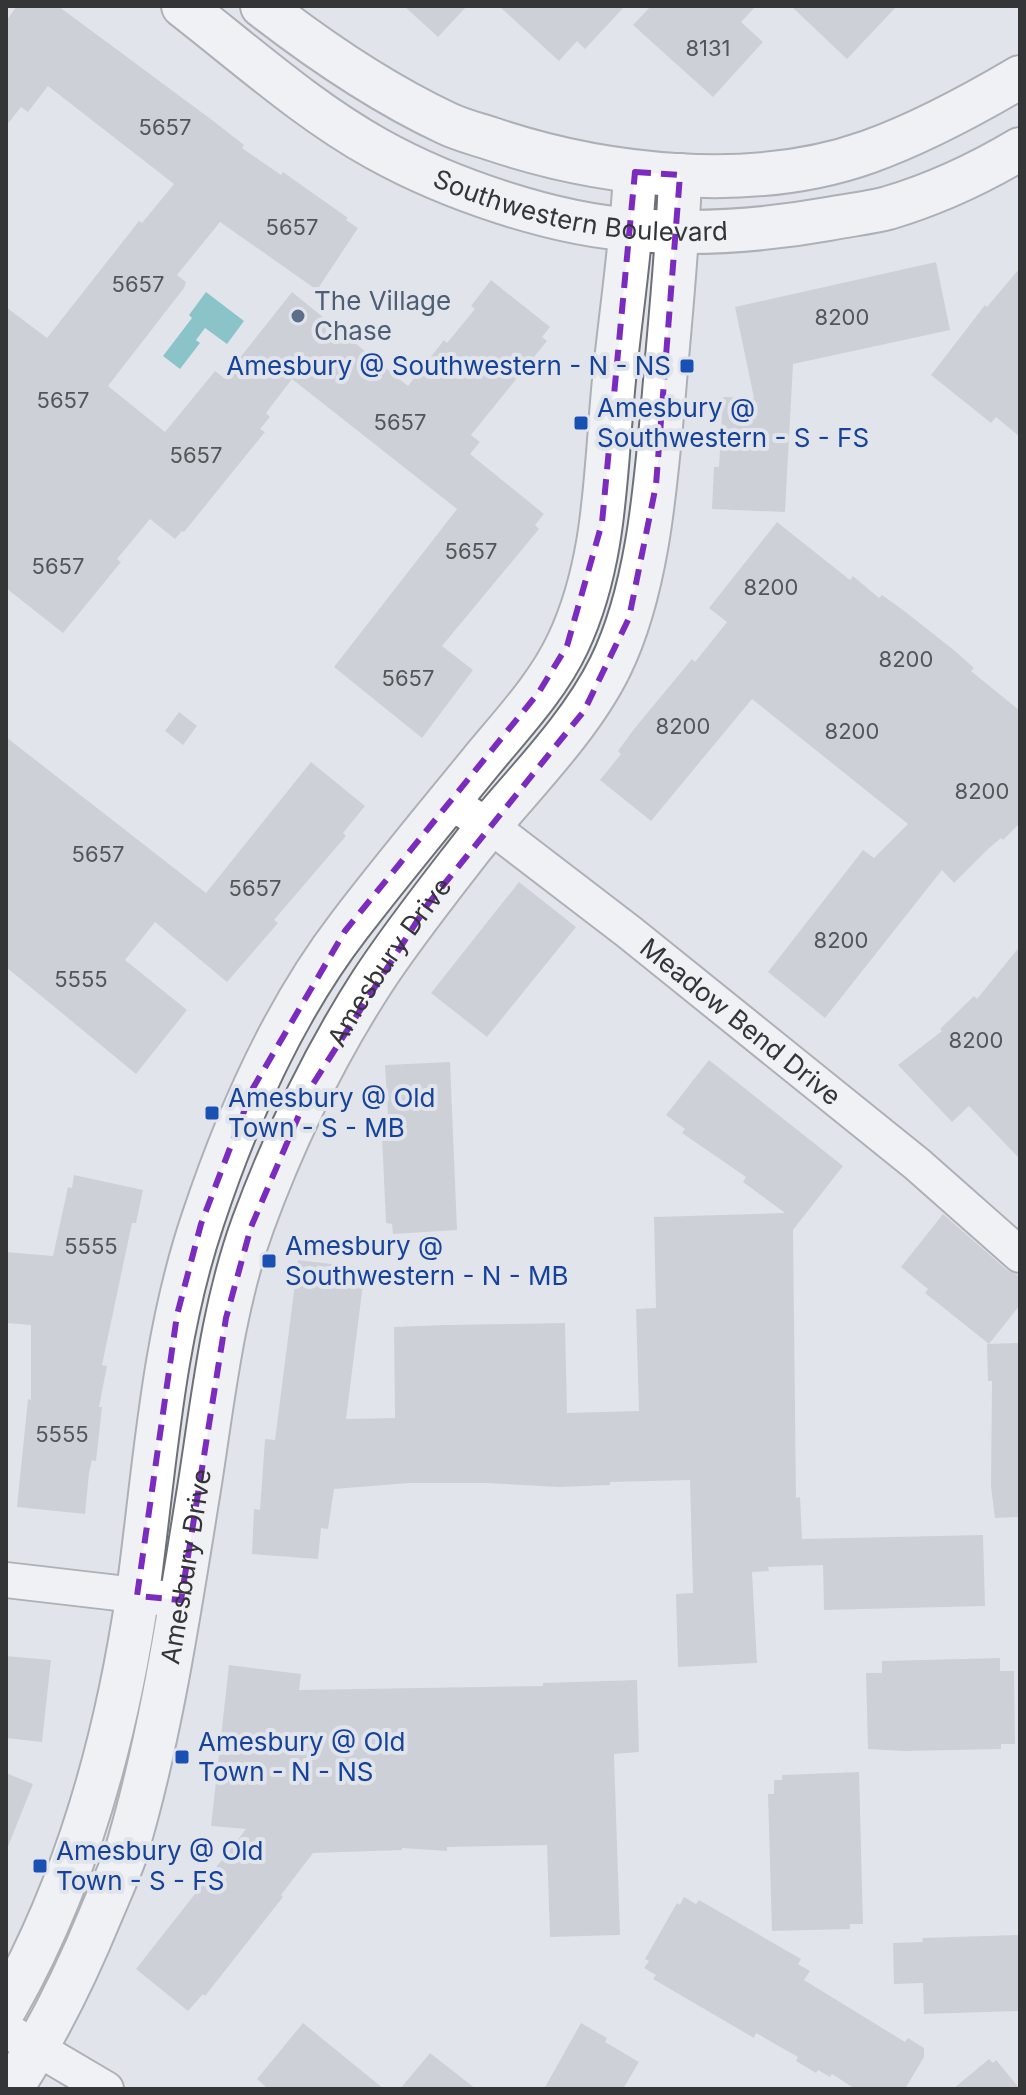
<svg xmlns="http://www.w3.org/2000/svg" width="1026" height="2095" font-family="Inter,sans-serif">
	<rect width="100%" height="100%" fill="#e1e5eb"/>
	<!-- water -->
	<path fill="#219ca0" d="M 206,292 L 244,321 L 227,344 L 205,328 L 196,340 L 200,343 L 180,369 L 163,356 L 192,318 L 189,315 Z"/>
	<!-- building -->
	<path fill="#b4b8be" d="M 17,6 L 58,6 L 212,120 L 244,145 L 242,148 L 281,175 L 283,172 L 348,218 L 346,220 L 358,228 L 317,290 L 220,222 L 177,275 L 186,282 L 184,288 L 108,386 L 165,432 L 215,371 L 224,378 L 292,292 L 408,386 L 444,340 L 447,343 L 475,309 L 471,306 L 491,280 L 550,327 L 542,337 L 547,341 L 471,435 L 480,442 L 470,454 L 544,514 L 535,525 L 539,529 L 442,646 L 473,670 L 422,738 L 334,667 L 457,509 L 292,379 L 266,413 L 270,417 L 260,429 L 265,432 L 184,532 L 182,531 L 175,539 L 150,519 L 117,559 L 121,562 L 63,633 L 6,588 L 6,307 L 47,338 L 139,221 L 142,223 L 174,184 L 48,86 L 28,112 L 21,107 L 6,126 L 6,21 Z
		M 404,6 L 467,6 L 438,37 Z
		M 499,6 L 625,6 L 585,49 L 577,41 L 559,61 Z
		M 651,6 L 756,6 L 741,22 L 763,42 L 713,97 L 633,25 Z
		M 791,6 L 897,6 L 847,59 Z
		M 936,262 L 950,330 L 793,364 L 785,512 L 712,509 L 714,467 L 719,467 L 723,397 L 754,398 L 735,307 Z
		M 1020,268 L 1020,437 L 996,417 L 991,423 L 931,375 L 985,305 L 987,307 Z
		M 777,522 L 850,580 L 853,576 L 879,598 L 882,595 L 903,610 L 955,651 L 974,668 L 971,671 L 1020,711 L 1020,823 L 1003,840 L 1001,838 L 987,850 L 954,883 L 942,870 L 825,1018 L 768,972 L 863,850 L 874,858 L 908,824 L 752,699 L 651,821 L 600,780 L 621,754 L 618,751 L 634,729 L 692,659 L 695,662 L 727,622 L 709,608 Z
		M 179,712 L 197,726 L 183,745 L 165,731 Z
		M 6,737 L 206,893 L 311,762 L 365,806 L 343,833 L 346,836 L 274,920 L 278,923 L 227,982 L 155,922 L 125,960 L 187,1010 L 136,1074 L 6,967 Z
		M 519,882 L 576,927 L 487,1037 L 431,993 Z
		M 1020,946 L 1020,1159 L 969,1106 L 952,1122 L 898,1065 L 942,1031 L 940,1029 L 974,996 L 977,999 Z
		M 709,1060 L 843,1166 L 793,1230 L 796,1498 L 800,1497 L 802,1539 L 983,1535 L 985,1606 L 824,1610 L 823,1565 L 768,1567 L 769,1571 L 752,1572 L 757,1663 L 678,1667 L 676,1594 L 693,1593 L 690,1480 L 610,1482 L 610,1485 L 559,1487 L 485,1483 L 410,1483 L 334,1489 L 328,1529 L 321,1528 L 318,1559 L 252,1554 L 254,1509 L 260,1510 L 265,1439 L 275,1440 L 298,1260 L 365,1268 L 346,1419 L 395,1418 L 394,1327 L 444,1325 L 565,1323 L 567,1413 L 639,1411 L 636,1309 L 656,1308 L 654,1217 L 785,1213 L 743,1182 L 746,1177 L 682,1133 L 685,1129 L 666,1115 Z
		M 450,1062 L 457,1230 L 393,1234 L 392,1224 L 386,1223 L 381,1115 L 388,1115 L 385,1065 Z
		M 74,1175 L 143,1190 L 136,1223 L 132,1223 L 102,1365 L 107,1366 L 99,1407 L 102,1407 L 96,1461 L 92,1460 L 89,1473 L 85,1514 L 17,1507 L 28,1399 L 31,1400 L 31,1325 L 6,1323 L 6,1252 L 53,1256 L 68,1187 L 72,1188 Z
		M 943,1214 L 1007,1270 L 1020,1276 L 1020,1305 L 989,1344 L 925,1293 L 928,1289 L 901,1267 Z
		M 1020,1343 L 1020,1517 L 995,1518 L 991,1487 L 992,1381 L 988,1381 L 987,1344 Z
		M 6,1656 L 51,1660 L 42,1742 L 6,1738 Z
		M 1000,1658 L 1000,1671 L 1014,1671 L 1015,1744 L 1001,1744 L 1001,1749 L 904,1751 L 868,1749 L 866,1673 L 882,1673 L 882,1661 Z
		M 229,1665 L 301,1674 L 299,1690 L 543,1686 L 543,1683 L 637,1680 L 639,1752 L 614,1754 L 620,1935 L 550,1937 L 547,1845 L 447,1847 L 447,1851 L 402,1848 L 402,1850 L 313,1853 L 281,1895 L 283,1897 L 205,1996 L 203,1994 L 188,2011 L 136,1969 L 246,1829 L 211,1826 Z
		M 859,1772 L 863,1924 L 850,1924 L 850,1929 L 772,1931 L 768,1794 L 774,1794 L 774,1780 L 782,1780 L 782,1775 Z
		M 6,1773 L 33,1784 L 7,1849 L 6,1849 Z
		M 684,1897 L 696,1904 L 699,1900 L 801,1959 L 798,1964 L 810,1971 L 804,1980 L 905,2042 L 908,2038 L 924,2048 L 924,2057 L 905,2089 L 855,2089 L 832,2074 L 830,2077 L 818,2070 L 816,2073 L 796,2061 L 798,2057 L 756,2033 L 754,2038 L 653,1979 L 656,1975 L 644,1968 L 649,1961 L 645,1959 L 677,1903 L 680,1905 Z
		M 1020,1935 L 1020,2011 L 924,2014 L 923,1983 L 894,1984 L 893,1943 L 923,1942 L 922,1938 Z
		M 303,2023 L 384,2089 L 268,2089 L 257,2079 Z
		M 581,2023 L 607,2038 L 605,2042 L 639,2062 L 623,2089 L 544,2089 Z
		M 430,2053 L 476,2089 L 400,2089 Z
		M 989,2059 L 993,2063 L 996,2060 L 1020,2089 L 953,2089 Z"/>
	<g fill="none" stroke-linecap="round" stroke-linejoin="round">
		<!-- minor casing -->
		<g stroke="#6d7076" stroke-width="38">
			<g id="minor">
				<path id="s1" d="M 449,801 L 505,837 L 629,932 L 917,1164 L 1020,1255"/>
				<path d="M 6,1580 L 161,1598"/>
				<path d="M 6,2030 L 106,2089"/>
			</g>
		</g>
		<!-- tertiary casing -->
		<g stroke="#6d7076" stroke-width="46">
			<g id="tertiary">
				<path id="s2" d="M 183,6 C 246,55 307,110 377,149 C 449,189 554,225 636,230 C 699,235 766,230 828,219 C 848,215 869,213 888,208 C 935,194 978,174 1020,149"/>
				<path d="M 262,6 C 320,51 380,92 446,123 C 460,130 477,134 492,139 C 605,177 753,193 868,152 C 921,133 971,106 1020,77"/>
				<path d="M 6,2007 C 78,1880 117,1736 138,1592 C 155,1467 162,1340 203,1219 C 237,1117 282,1013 349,926 C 391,871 436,817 480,763 C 511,725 547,688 568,643 C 607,560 605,470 614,380 C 621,310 632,242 635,172"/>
				<path id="s3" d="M 11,2089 C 47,2034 76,1975 101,1914 C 109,1895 118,1875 125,1856 C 161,1737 179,1612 199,1489 C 213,1401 222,1309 253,1224 C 284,1140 323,1058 372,982 C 402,936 437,892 471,848 C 516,791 578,732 610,667 C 649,588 656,480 664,393 C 670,320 678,248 680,175"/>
			</g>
		</g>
		<!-- minor -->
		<use href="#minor" stroke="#fff" stroke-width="34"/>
		<!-- tertiary -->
		<use href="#tertiary" stroke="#fff" stroke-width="42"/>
	</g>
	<!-- marked area -->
	<path d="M0 0H1026V2095H0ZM 635,172 L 680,175 L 656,485 L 629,618 L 584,711 L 428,904 L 311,1087 L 251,1227 L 226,1318 L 181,1600 L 137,1596 L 177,1315 L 201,1224 L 253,1088 L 345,931 L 539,692 L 567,646 L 602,523 Z" fill="#e1e5eb" fill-opacity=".55" fill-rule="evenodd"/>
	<path fill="none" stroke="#7b2cbf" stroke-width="6" stroke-dasharray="16 10" stroke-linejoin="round" d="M 635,172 L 680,175 L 656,485 L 629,618 L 584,711 L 428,904 L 311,1087 L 251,1227 L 226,1318 L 181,1600 L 137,1596 L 177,1315 L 201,1224 L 253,1088 L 345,931 L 539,692 L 567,646 L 602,523 Z"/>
	<!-- markers -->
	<circle fill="#5c6f8a" stroke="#e1e5eb" stroke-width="3" cx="298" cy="316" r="8"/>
	<g fill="#1a4fb4" stroke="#e1e5eb" stroke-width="3">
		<rect x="679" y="358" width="16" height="16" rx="4"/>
		<rect x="573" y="415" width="16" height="16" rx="4"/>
		<rect x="204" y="1105" width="16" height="16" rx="4"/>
		<rect x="261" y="1253" width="16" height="16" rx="4"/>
		<rect x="174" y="1749" width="16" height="16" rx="4"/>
		<rect x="32" y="1858" width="16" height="16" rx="4"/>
	</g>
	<g text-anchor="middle" stroke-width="8" stroke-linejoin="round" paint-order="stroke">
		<!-- number labels -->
		<g font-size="22" fill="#535659">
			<text x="708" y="56">8131</text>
			<text x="165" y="135">5657</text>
			<text x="292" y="235">5657</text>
			<text x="138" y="292">5657</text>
			<text x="842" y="325">8200</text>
			<text x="63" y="408">5657</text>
			<text x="400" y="430">5657</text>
			<text x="196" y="463">5657</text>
			<text x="471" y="559">5657</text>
			<text x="58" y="574">5657</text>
			<text x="771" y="595">8200</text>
			<text x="906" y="667">8200</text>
			<text x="408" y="686">5657</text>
			<text x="683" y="734">8200</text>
			<text x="852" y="739">8200</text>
			<text x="982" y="799">8200</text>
			<text x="98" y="862">5657</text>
			<text x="255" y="896">5657</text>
			<text x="841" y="948">8200</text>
			<text x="81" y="987">5555</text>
			<text x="976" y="1048">8200</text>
			<text x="91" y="1254">5555</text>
			<text x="62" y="1442">5555</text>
		</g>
		<!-- street labels -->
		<g font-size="26" fill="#333537" stroke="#e1e5eb">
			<text dy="9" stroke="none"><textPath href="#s2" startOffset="456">Southwestern Boulevard</textPath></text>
			<text dy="9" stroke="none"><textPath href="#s3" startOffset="1202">Amesbury Drive</textPath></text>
			<text dy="9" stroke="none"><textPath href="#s1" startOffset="366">Meadow Bend Drive</textPath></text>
			<text dy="9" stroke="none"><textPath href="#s3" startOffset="556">Amesbury Drive</textPath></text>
		</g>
		<!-- service labels -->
		<g font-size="26" fill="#4e5e75" stroke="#e1e5eb" text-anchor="start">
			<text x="314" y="310">The Village<tspan x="314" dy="30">Chase</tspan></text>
		</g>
		<!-- transit labels -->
		<g font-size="26" fill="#164399" stroke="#e1e5eb" text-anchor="start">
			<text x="671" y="375" text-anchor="end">Amesbury @ Southwestern - N - NS</text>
			<text x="597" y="417">Amesbury @<tspan x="597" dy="30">Southwestern - S - FS</tspan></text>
			<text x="228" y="1107">Amesbury @ Old<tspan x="228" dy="30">Town - S - MB</tspan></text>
			<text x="285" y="1255">Amesbury @<tspan x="285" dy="30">Southwestern - N - MB</tspan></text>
			<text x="198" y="1751">Amesbury @ Old<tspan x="198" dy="30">Town - N - NS</tspan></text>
			<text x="56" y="1860">Amesbury @ Old<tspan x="56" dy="30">Town - S - FS</tspan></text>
		</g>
	</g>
	<!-- border -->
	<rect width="1026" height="2095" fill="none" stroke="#333537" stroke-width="16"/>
</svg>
